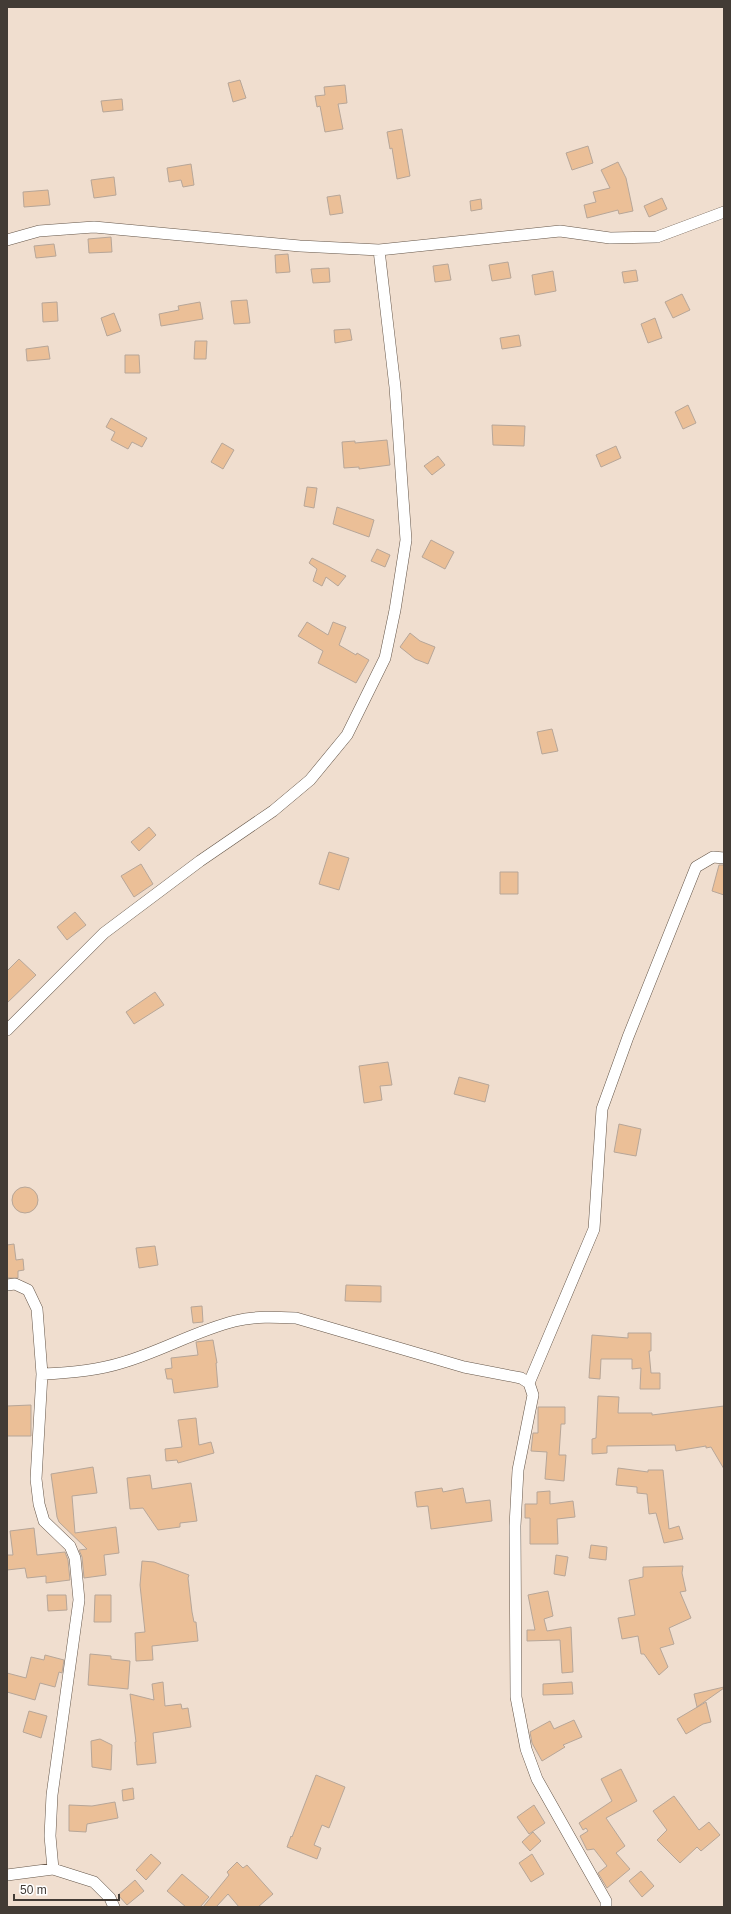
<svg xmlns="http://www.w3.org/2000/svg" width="731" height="1914" font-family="Helvetica,sans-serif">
	<rect width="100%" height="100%" fill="#f0decf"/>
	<!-- building -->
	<path fill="#ebbf97" stroke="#b7a698" d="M 240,80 L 246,98 L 233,102 L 228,83 Z
		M 345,85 L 347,103 L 338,104 L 343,129 L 325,132 L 320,106 L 317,107 L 315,96 L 325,95 L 324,87 Z
		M 122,99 L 123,110 L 103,112 L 101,101 Z
		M 402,129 L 410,176 L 397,179 L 392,148 L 390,149 L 387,132 Z
		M 588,146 L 593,163 L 572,170 L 566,153 Z
		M 618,162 L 626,178 L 633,211 L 619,214 L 618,210 L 587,218 L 584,205 L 596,202 L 593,192 L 610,188 L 601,170 Z
		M 191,164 L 194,185 L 183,187 L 181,180 L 169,182 L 167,168 Z
		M 114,177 L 116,195 L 94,198 L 91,180 Z
		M 48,190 L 50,205 L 24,207 L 23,192 Z
		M 340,195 L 343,213 L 330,215 L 327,197 Z
		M 662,198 L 667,209 L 649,217 L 644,206 Z
		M 481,199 L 482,209 L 471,211 L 470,201 Z
		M 111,237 L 112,252 L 89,253 L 88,239 Z
		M 54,244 L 56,256 L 36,258 L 34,246 Z
		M 288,254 L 290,272 L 276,273 L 275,255 Z
		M 508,262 L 511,278 L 492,281 L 489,265 Z
		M 448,264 L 451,280 L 435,282 L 433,266 Z
		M 329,268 L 330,282 L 313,283 L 311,269 Z
		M 636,270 L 638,281 L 624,283 L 622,272 Z
		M 553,271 L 556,291 L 535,295 L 532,275 Z
		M 682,294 L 690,310 L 673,318 L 665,302 Z
		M 247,300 L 250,323 L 234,324 L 231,301 Z
		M 57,302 L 58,321 L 43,322 L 42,303 Z
		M 200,302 L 203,319 L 161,326 L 159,314 L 179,310 L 178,306 Z
		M 114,313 L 121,331 L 107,336 L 101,318 Z
		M 655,318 L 662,338 L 648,343 L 641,324 Z
		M 350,329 L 352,340 L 335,343 L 334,330 Z
		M 519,335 L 521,346 L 502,349 L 500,338 Z
		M 195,341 L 207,341 L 206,359 L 194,359 Z
		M 48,346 L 50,359 L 27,361 L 26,349 Z
		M 125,355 L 139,355 L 140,373 L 125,373 Z
		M 688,405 L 696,423 L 683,429 L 675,412 Z
		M 111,418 L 147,438 L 142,447 L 132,442 L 128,449 L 111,440 L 115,432 L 106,427 Z
		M 492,425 L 525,426 L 524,446 L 493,445 Z
		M 387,440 L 390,465 L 359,469 L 359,467 L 344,468 L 342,442 L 355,441 L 355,443 Z
		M 222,443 L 234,450 L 223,469 L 211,462 Z
		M 616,446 L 621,458 L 601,467 L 596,455 Z
		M 438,456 L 445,465 L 432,475 L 424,466 Z
		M 307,487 L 317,488 L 314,508 L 304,506 Z
		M 337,507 L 374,520 L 369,537 L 333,524 Z
		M 431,540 L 454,552 L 445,569 L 422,557 Z
		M 377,549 L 390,555 L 385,567 L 371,561 Z
		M 312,558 L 328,566 L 346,576 L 338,586 L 326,577 L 322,586 L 313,581 L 317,569 L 309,563 Z
		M 307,622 L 328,635 L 333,622 L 346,627 L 339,645 L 356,655 L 357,653 L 369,660 L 356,683 L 318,663 L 323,651 L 298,636 Z
		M 410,633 L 420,641 L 435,647 L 428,664 L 415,659 L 400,647 Z
		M 552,729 L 558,751 L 542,754 L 537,732 Z
		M 149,827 L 156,835 L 139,851 L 131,842 Z
		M 329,852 L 349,858 L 339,890 L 319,884 Z
		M 141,864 L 153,884 L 134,897 L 121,876 Z
		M 719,865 L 724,865 L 724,895 L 712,891 Z
		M 500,872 L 518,872 L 518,894 L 500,894 Z
		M 75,912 L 86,925 L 67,940 L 57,927 Z
		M 19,959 L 36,975 L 7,1003 L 7,971 Z
		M 155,992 L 164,1005 L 134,1024 L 126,1012 Z
		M 388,1062 L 392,1085 L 380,1086 L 382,1100 L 364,1103 L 359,1066 Z
		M 459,1077 L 489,1085 L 485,1102 L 454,1094 Z
		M 619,1124 L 641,1129 L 636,1156 L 614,1152 Z
		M12 1200a13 13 0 1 1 26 0a13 13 0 1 1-26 0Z
		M 14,1244 L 16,1260 L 23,1259 L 24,1270 L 18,1271 L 18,1278 L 7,1278 L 7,1245 Z
		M 155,1246 L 158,1265 L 139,1268 L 136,1248 Z
		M 346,1285 L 381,1286 L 381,1302 L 345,1301 Z
		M 202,1306 L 203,1322 L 193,1323 L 191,1307 Z
		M 628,1333 L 651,1333 L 651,1351 L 649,1351 L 651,1373 L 660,1373 L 660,1389 L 640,1389 L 641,1368 L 632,1369 L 632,1359 L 601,1359 L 600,1379 L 589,1378 L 592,1335 L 628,1338 Z
		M 213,1340 L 217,1363 L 216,1363 L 218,1387 L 174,1393 L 172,1379 L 167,1379 L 165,1369 L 172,1368 L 171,1358 L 198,1355 L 196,1342 Z
		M 598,1396 L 619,1397 L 618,1413 L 652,1413 L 652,1415 L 724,1406 L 724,1469 L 711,1447 L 706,1448 L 706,1446 L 676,1451 L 675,1445 L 607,1446 L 607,1453 L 592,1454 L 592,1439 L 596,1438 Z
		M 31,1405 L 31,1436 L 7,1436 L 7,1406 Z
		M 538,1407 L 565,1407 L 565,1424 L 561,1424 L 559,1455 L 566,1455 L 564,1481 L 545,1479 L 547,1452 L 531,1451 L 533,1433 L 538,1433 Z
		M 196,1418 L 199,1445 L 211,1442 L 214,1453 L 178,1463 L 177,1460 L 166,1461 L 165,1449 L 182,1447 L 178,1420 Z
		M 93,1467 L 97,1493 L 72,1496 L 75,1533 L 116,1527 L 119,1553 L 104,1555 L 106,1575 L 84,1578 L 82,1557 L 79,1550 L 87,1549 L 59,1522 L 57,1517 L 51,1474 Z
		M 618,1468 L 648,1472 L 648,1470 L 663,1470 L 669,1529 L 679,1526 L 683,1539 L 664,1543 L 656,1513 L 649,1514 L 647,1494 L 637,1493 L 637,1487 L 616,1485 Z
		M 150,1475 L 152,1489 L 191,1483 L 197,1521 L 180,1523 L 180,1527 L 158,1530 L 143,1508 L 130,1509 L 127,1478 Z
		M 442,1488 L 443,1492 L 463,1488 L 466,1503 L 490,1500 L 492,1521 L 431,1529 L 428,1506 L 417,1507 L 415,1492 Z
		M 550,1491 L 550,1504 L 573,1501 L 575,1517 L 557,1519 L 558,1544 L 530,1544 L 530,1518 L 525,1518 L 525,1504 L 537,1504 L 537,1492 Z
		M 34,1528 L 37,1555 L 65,1552 L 68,1560 L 70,1580 L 46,1583 L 46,1576 L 27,1578 L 25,1568 L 7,1570 L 7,1555 L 13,1555 L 10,1531 Z
		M 591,1545 L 607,1547 L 606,1560 L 589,1558 Z
		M 556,1555 L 568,1557 L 565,1576 L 554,1574 Z
		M 142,1561 L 154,1562 L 189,1575 L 188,1578 L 192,1612 L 194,1622 L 196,1622 L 198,1641 L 152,1646 L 153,1660 L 136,1661 L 135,1633 L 145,1632 L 140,1585 Z
		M 683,1566 L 682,1573 L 686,1591 L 680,1592 L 691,1618 L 669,1628 L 674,1644 L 660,1648 L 668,1667 L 659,1675 L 644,1654 L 641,1654 L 638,1636 L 622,1639 L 618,1618 L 635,1615 L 629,1580 L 643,1577 L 643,1567 Z
		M 548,1591 L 553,1616 L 544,1619 L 547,1631 L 571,1627 L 573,1672 L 562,1673 L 560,1640 L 527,1641 L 527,1630 L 535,1630 L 528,1595 Z
		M 47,1595 L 66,1595 L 67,1610 L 48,1611 Z
		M 95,1595 L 111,1595 L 111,1622 L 94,1622 Z
		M 90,1654 L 111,1656 L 111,1659 L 130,1661 L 128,1689 L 88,1685 Z
		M 45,1655 L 64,1660 L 62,1673 L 59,1672 L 55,1687 L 40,1683 L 35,1700 L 7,1692 L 7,1673 L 26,1678 L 31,1657 L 44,1660 Z
		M 163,1682 L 165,1706 L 181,1704 L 182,1709 L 188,1708 L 191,1727 L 153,1733 L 156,1763 L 137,1765 L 135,1742 L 136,1742 L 130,1694 L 154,1700 L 152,1684 Z
		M 572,1682 L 573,1694 L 543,1695 L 543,1684 Z
		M 724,1687 L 724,1688 L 697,1707 L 694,1694 Z
		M 706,1702 L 711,1722 L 703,1724 L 686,1734 L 677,1719 Z
		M 29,1711 L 47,1716 L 41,1738 L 23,1732 Z
		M 574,1720 L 582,1737 L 563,1745 L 565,1747 L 542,1761 L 532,1743 L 530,1732 L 550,1721 L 554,1729 Z
		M 100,1739 L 112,1745 L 111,1770 L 92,1767 L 91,1741 Z
		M 621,1769 L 637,1801 L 606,1818 L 625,1846 L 616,1853 L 630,1869 L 607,1888 L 598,1873 L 607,1866 L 594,1849 L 587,1850 L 580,1836 L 588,1831 L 586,1828 L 583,1830 L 579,1823 L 612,1801 L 601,1779 Z
		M 316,1775 L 345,1787 L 329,1828 L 322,1825 L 314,1845 L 321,1848 L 317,1859 L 287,1847 L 291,1836 L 292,1837 Z
		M 133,1788 L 134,1799 L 123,1801 L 122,1790 Z
		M 674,1796 L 699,1830 L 709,1822 L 720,1835 L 701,1851 L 697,1847 L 680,1863 L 657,1840 L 667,1830 L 653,1811 Z
		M 115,1802 L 118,1818 L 87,1824 L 86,1832 L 69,1831 L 69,1805 L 92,1806 Z
		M 534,1805 L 545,1823 L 529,1834 L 517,1817 Z
		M 533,1832 L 541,1841 L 530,1851 L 522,1842 Z
		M 151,1854 L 161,1863 L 146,1880 L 136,1870 Z
		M 532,1854 L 544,1874 L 531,1882 L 519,1863 Z
		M 237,1862 L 243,1868 L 247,1865 L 273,1894 L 258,1907 L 239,1907 L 228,1894 L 216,1907 L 203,1907 L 229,1875 L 227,1872 Z
		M 641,1871 L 654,1886 L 642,1897 L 629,1881 Z
		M 182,1874 L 209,1897 L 200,1907 L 186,1907 L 167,1891 Z
		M 135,1880 L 144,1891 L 127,1905 L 118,1895 Z"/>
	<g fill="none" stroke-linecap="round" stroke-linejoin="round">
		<!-- minor casing -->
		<g stroke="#655649" stroke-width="12">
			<path id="minor" d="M 7,240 L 39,231 L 94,227 L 300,246 L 379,250 L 560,231 L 610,238 L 657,237 L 724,212
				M 7,1030 L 104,933 L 200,861 L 273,811 L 310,780 L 347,735 L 385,658 L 395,610 L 406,540 L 395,387 L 379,250
				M 7,1285 L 15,1284 L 28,1290 L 37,1309 L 42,1374 L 36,1479 L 39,1504 L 44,1521 L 70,1546 L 75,1558 L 79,1600 L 52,1795 L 50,1836 L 53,1869
				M 42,1374 C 69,1373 95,1371 121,1363 C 160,1352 195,1331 235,1321 C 255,1316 275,1317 296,1318 L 464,1367 L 521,1378 L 529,1383 L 533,1395 L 518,1470 L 515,1526 L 516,1697 L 526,1749 L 537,1779 L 606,1901 L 606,1907
				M 529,1383 L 594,1229 L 602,1109 L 628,1037 L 696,867 L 713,857 L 724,858
				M 7,1875 L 53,1869 L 94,1882 L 110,1898 L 114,1907"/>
		</g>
		<!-- minor -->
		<use href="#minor" stroke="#fff" stroke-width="11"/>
	</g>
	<!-- border -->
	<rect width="731" height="1914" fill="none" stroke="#423b35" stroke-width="16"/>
	<!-- scale -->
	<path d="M14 1894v6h105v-6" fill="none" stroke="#423b35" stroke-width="2"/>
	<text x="20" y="1894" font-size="12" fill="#423b35" stroke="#ffffff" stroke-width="3" paint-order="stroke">50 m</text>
</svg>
